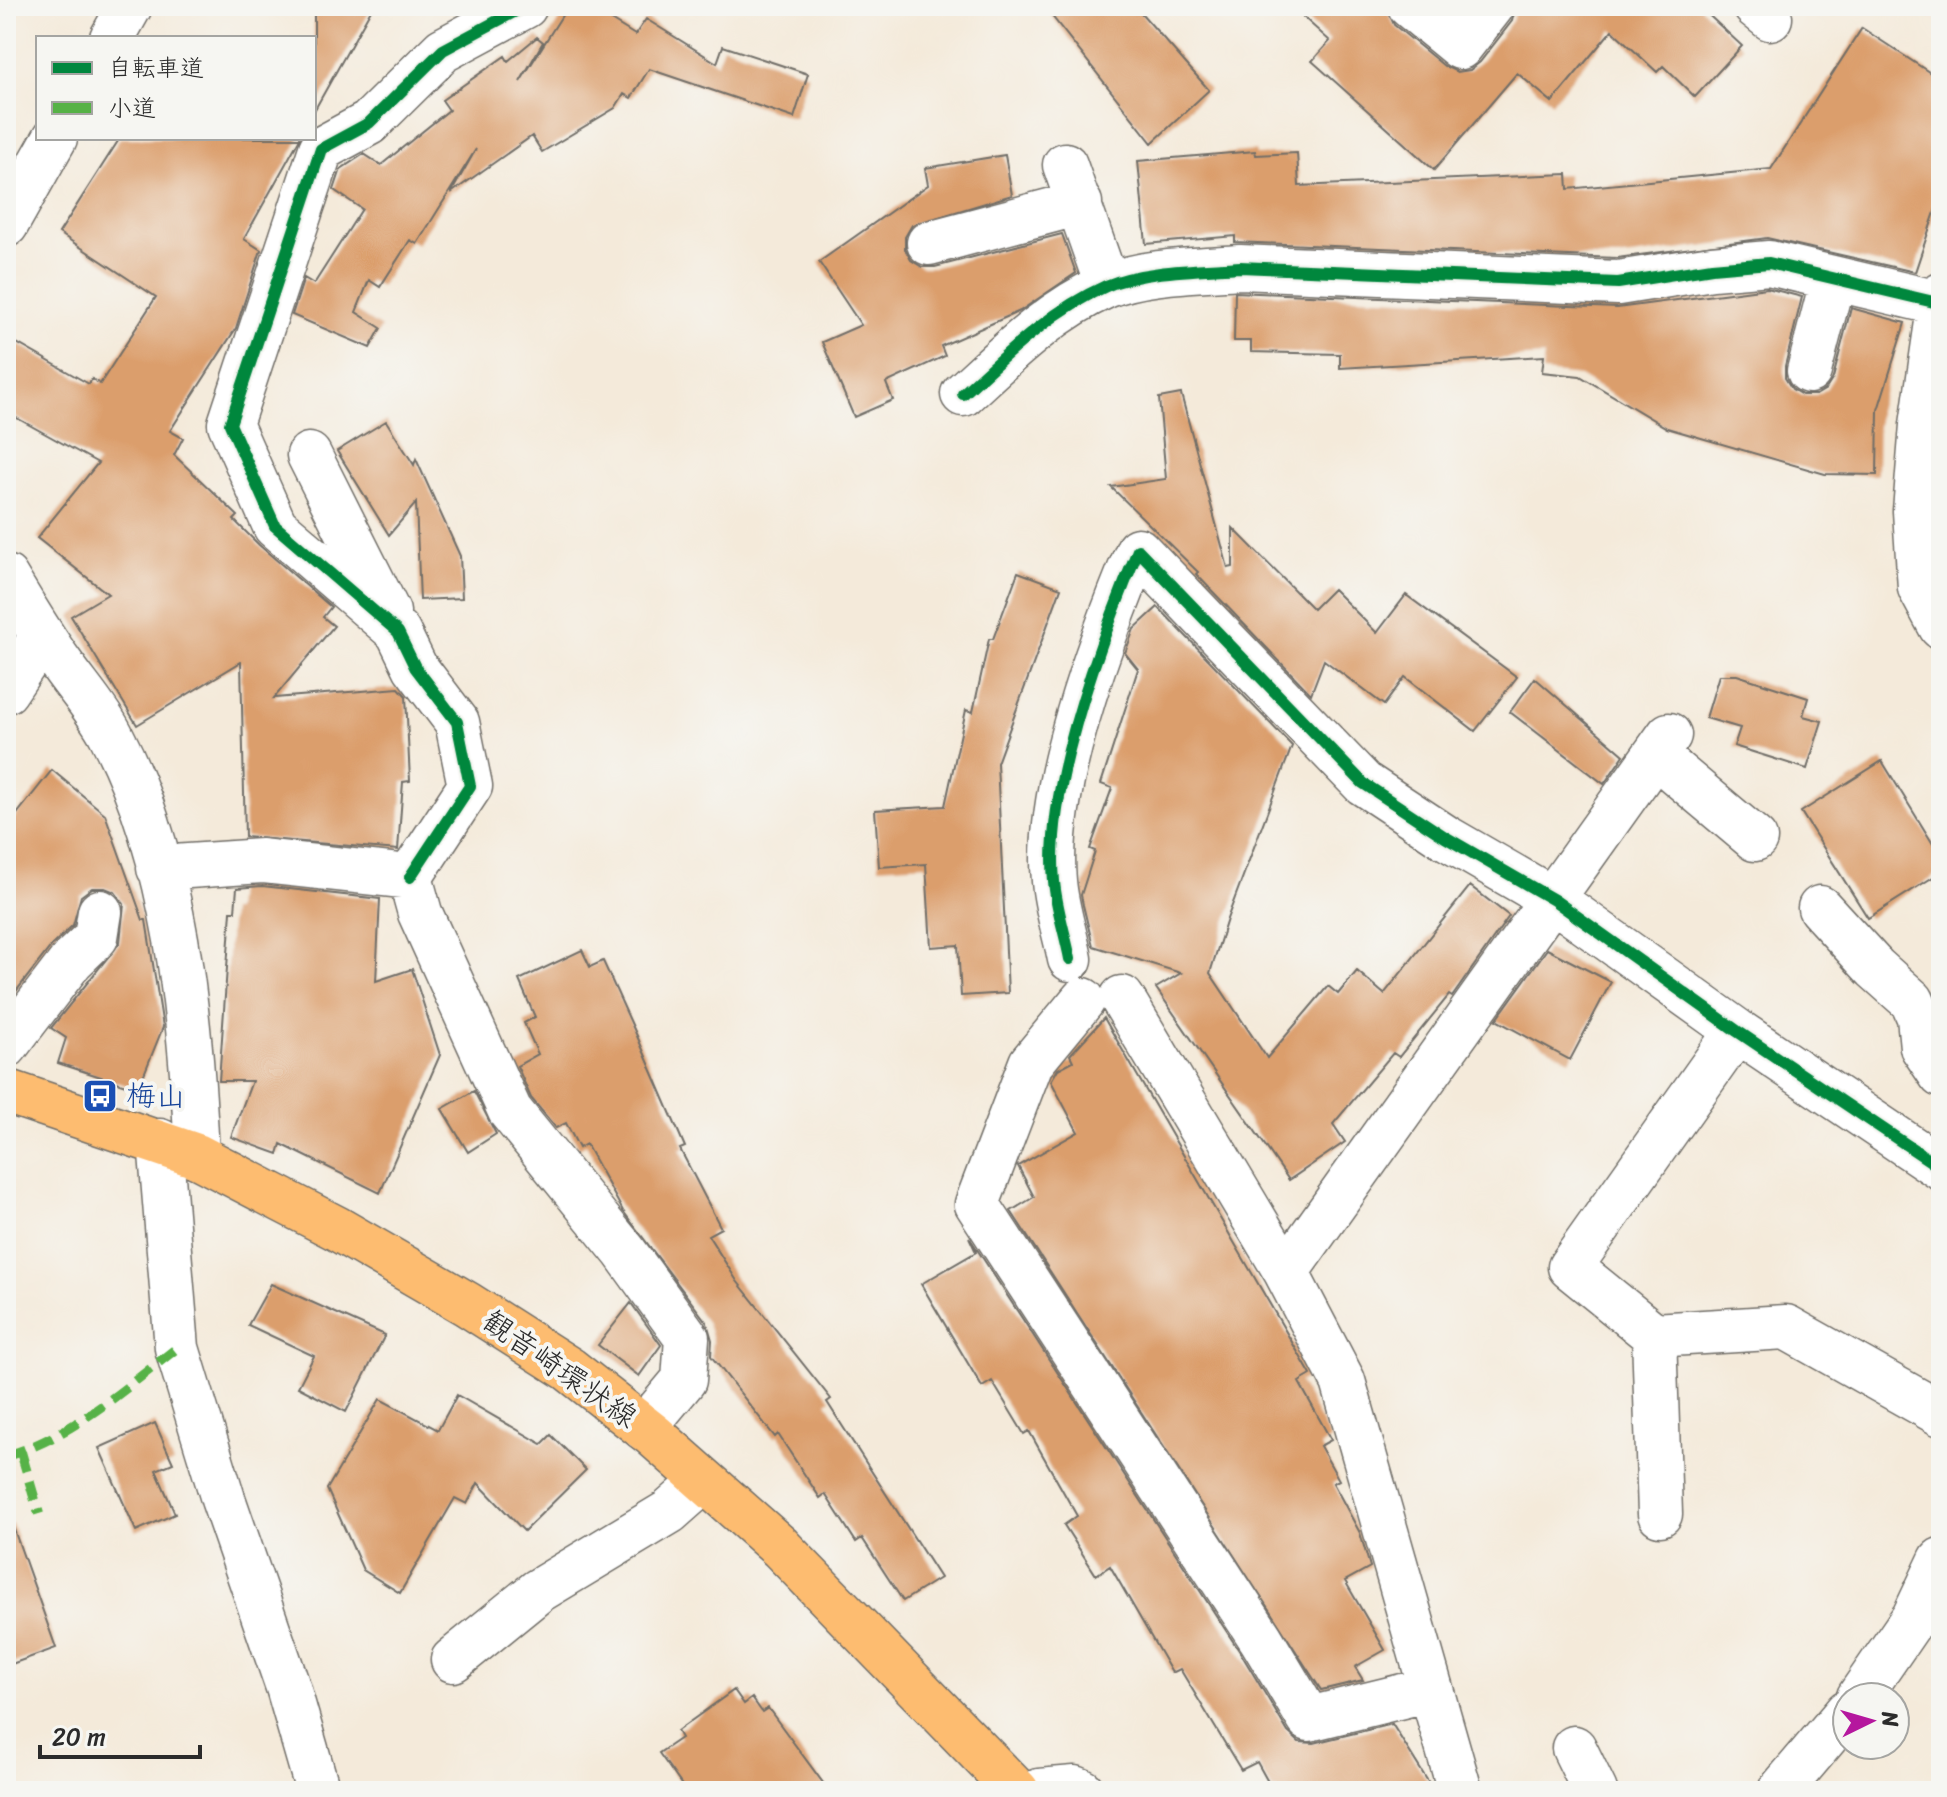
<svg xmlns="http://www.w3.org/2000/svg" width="1947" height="1797" font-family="Sriracha,'Klee One',sans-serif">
	<rect width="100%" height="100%" fill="#f6f6f2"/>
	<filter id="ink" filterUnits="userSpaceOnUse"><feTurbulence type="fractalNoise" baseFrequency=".0125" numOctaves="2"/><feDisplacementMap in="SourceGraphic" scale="16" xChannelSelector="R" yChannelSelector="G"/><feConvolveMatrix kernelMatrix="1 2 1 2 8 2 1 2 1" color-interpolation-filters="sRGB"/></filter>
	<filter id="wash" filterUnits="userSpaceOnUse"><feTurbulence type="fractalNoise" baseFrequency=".006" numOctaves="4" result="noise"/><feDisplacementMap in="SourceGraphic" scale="32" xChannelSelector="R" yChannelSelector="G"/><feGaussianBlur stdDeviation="1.8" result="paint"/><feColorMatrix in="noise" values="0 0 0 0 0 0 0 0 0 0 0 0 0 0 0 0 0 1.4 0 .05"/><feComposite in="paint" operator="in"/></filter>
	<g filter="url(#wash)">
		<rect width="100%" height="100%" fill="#f4eada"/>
		<g id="blocks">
			<!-- building -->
			<path fill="#db9e6c" d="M 314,6 L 373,6 L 314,111 Z
				M 568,6 L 588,6 L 635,35 L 646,19 L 717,63 L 723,46 L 808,74 L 794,118 L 649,69 L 631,98 L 624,94 L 615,108 L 542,152 L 532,136 L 451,193 L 476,149 L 417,244 L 410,240 L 380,287 L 369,280 L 356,312 L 381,328 L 370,348 L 292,315 L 304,278 L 314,284 L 362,209 L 334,190 L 341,169 L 364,154 L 381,165 L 449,110 L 442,100 L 505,56 L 508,61 L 537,37 L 543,42 L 520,82 Z
				M 1044,6 L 1135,6 L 1209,90 L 1152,143 Z
				M 1291,6 L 1386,6 L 1394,25 L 1444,66 L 1457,72 L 1470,70 L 1480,62 L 1512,21 L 1516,6 L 1699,6 L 1742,46 L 1695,97 L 1663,66 L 1657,72 L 1612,30 L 1552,102 L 1517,73 L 1434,170 L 1312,61 L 1330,41 Z
				M 1862,28 L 1941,80 L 1941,194 L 1915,272 L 1767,238 L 1617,258 L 1235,242 L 1235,236 L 1146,244 L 1138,161 L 1255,151 L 1256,155 L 1297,153 L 1299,186 L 1567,174 L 1568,189 L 1771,169 Z
				M 120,138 L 300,138 L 244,239 L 261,250 L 236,328 L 170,431 L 183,438 L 174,455 L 238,516 L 234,520 L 259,545 L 331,607 L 323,617 L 334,626 L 274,698 L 399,688 L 406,696 L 410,781 L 403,782 L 398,850 L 245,837 L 241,662 L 137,725 L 71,616 L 108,594 L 37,538 L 98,463 L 6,412 L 6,337 L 89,384 L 92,379 L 100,384 L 156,297 L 59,233 Z
				M 1005,155 L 1012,195 L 912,225 L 905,237 L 905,249 L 911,260 L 922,267 L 935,267 L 1062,234 L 1076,273 L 1020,311 L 941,346 L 945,356 L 886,383 L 893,400 L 854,417 L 822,342 L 861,325 L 819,262 L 928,185 L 925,168 Z
				M 1767,288 L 1802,297 L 1785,366 L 1785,378 L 1792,389 L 1802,395 L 1816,395 L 1826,389 L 1833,378 L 1851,308 L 1905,323 L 1878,410 L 1877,475 L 1825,474 L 1667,428 L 1580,376 L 1542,372 L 1544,356 L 1340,368 L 1340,354 L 1251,352 L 1251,341 L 1234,341 L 1235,292 L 1617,308 Z
				M 1181,394 L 1228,568 L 1233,567 L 1233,528 L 1313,609 L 1333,589 L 1377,633 L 1406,595 L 1517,677 L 1475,731 L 1405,677 L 1384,705 L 1324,660 L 1311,694 L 1196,574 L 1198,572 L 1111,487 L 1166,479 L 1159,398 Z
				M 386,421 L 414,465 L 416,459 L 460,556 L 462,598 L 420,600 L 416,503 L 389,535 L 337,451 Z
				M 1018,572 L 1061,588 L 997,763 L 1008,993 L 961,996 L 958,945 L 931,947 L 926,864 L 879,867 L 875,810 L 945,806 L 966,710 L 973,712 L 989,639 L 993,639 Z
				M 1158,607 L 1292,746 L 1227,919 L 1210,973 L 1267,1058 L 1328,986 L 1338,994 L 1357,971 L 1384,994 L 1470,886 L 1509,916 L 1452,997 L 1449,995 L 1399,1057 L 1393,1053 L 1333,1124 L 1345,1142 L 1289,1180 L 1156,988 L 1181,973 L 1093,946 L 1083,905 L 1081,895 L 1095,851 L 1090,849 L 1112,788 L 1101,784 L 1138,669 L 1125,653 L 1134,629 Z
				M 1719,675 L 1737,675 L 1808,698 L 1803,716 L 1822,721 L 1807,769 L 1734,746 L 1740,728 L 1706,718 Z
				M 1535,678 L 1624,755 L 1604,784 L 1510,712 Z
				M 1882,761 L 1941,857 L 1941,872 L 1868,918 L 1801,812 Z
				M 52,770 L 105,814 L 143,920 L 146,920 L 163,1027 L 138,1089 L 58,1063 L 66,1038 L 51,1028 L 120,942 L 124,904 L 115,892 L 105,888 L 92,888 L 81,896 L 73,925 L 52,945 L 10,999 L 6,996 L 6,828 Z
				M 262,886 L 380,899 L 376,981 L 412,969 L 440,1055 L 380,1193 L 281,1144 L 278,1154 L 231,1137 L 252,1081 L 219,1081 L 231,911 L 235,911 L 237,888 Z
				M 1547,949 L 1611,982 L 1570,1060 L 1496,1020 Z
				M 582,950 L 590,967 L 603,961 L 637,1036 L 685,1147 L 680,1149 L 721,1228 L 708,1235 L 737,1281 L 831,1399 L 827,1402 L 940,1578 L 903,1601 L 862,1538 L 856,1542 L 825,1494 L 820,1498 L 778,1434 L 775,1437 L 711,1356 L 712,1340 L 707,1323 L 623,1211 L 586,1144 L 579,1148 L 566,1123 L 556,1128 L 531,1098 L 517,1066 L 538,1054 L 524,1023 L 535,1017 L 519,980 Z
				M 1104,1018 L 1311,1375 L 1299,1382 L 1331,1440 L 1320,1446 L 1339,1480 L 1333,1483 L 1360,1533 L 1370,1567 L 1345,1581 L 1385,1650 L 1355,1667 L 1363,1680 L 1321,1690 L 1011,1211 L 1034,1197 L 1018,1166 L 1078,1132 L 1051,1081 L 1058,1069 L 1073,1061 L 1070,1055 Z
				M 474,1091 L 496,1134 L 468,1152 L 442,1109 Z
				M 969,1237 L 1240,1652 L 1288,1732 L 1299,1742 L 1314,1743 L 1392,1724 L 1434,1791 L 1273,1791 L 1257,1762 L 1241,1770 L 1180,1669 L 1172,1673 L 1110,1566 L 1096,1575 L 1064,1525 L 1077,1516 L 1029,1431 L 1024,1434 L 992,1381 L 982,1387 L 921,1284 L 976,1252 Z
				M 271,1284 L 385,1335 L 346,1412 L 298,1387 L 314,1356 L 248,1325 Z
				M 631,1303 L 661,1345 L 639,1376 L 598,1345 Z
				M 457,1395 L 542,1444 L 551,1435 L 586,1470 L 524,1531 L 478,1483 L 467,1504 L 455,1498 L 400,1593 L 363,1570 L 327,1489 L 380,1399 L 438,1430 Z
				M 155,1423 L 173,1463 L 156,1470 L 175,1514 L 136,1531 L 99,1448 Z
				M 12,1524 L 56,1648 L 6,1666 L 6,1525 Z
				M 734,1690 L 744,1704 L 752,1698 L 762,1712 L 768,1708 L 829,1791 L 686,1791 L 659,1753 L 681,1738 L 677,1731 Z"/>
		</g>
	</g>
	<g filter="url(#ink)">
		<use href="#blocks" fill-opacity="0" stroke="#716e68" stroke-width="2"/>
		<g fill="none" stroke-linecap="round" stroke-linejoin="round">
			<!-- minor casing -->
			<g stroke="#716e68" stroke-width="47">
				<path id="minor" d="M 1410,6 L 1460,47 L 1492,6
					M 1755,6 L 1770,18
					M 112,38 L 130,6
					M 1065,165 L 1107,285
					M 6,225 L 55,138
					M 929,243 L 1080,203
					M 1941,295 L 1922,425 L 1915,511 L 1920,588 L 1941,627
					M 1809,371 L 1833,278
					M 963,394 C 1007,354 1050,311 1106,286 C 1143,270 1200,270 1240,267 L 1618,283 L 1712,268 L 1769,263 L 1938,303
					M 309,455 L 388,612
					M 6,577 C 24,607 42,637 62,665 C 78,688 98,710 111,735 C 176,859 191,1018 197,1156
					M 6,691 L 42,637
					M 1655,755 L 1755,839
					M 159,868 L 262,861 L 410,877 L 420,913 L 510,1111 L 624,1251 L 687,1338 L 684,1380 L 644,1428
					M 410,877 L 470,786 L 457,722 L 415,667 L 398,632 L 275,526 L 230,424 L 321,149 L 369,123 L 443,50 L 525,6
					M 1820,908 L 1875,968 L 1912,1001 L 1919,1017 L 1922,1047 L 1941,1075
					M 1070,959 C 1065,933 1056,907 1054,881 C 1045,786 1101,639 1138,550 L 1363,783 L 1445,837 L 1554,900 L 1737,1031 L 1941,1168
					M 1122,998 L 1286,1272 L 1343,1381 L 1460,1791
					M 1083,1000 L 1031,1063 L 977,1204 L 1261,1639 L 1309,1719 L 1431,1689
					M 1737,1031 L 1570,1267 L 1654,1335 L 1786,1327 L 1941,1414
					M 6,1046 L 72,960 L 96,937 L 100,912
					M 160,1141 L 177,1348 L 223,1499 L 288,1687 L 318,1791
					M 1286,1272 L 1669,735
					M 1654,1335 L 1660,1514
					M 453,1660 L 538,1591 L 669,1512 L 704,1481
					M 1859,1697 L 1914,1617 L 1941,1560
					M 1574,1748 L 1595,1791
					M 1039,1791 L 1075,1788 L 1082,1791
					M 1780,1791 L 1847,1712"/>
			</g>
			<!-- major casing -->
			<g stroke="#716e68" stroke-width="47">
				<path id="major" d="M 6,1091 L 197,1156 L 336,1228 L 467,1304 L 569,1369 L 653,1435 L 780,1547 L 1017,1791"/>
			</g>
			<!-- minor -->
			<use href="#minor" stroke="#fff" stroke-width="44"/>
			<!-- major -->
			<use href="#major" stroke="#fdbc70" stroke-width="44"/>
			<!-- quiet -->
			<path stroke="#56b246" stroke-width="10" stroke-dasharray="20 10" stroke-linecap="butt" d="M 21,1452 L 39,1514
				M 6,1456 C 70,1438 125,1388 177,1348"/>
			<!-- cycleway casing -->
			<g stroke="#f6f6f2" stroke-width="17">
				<path id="cycleway" d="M 963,394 C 1007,354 1050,311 1106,286 C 1143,270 1200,270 1240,267 L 1618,283 L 1712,268 L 1769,263 L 1938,303
					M 410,877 L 470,786 L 457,722 L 415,667 L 398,632 L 275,526 L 230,424 L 321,149 L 369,123 L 443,50 L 525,6
					M 1070,959 C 1065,933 1056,907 1054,881 C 1045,786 1101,639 1138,550 L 1363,783 L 1445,837 L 1554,900 L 1737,1031 L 1941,1168"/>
			</g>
			<!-- cycleway -->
			<use href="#cycleway" stroke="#00873e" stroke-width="12"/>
		</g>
	</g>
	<!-- icons -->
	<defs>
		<g id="bus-square" transform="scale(1.8)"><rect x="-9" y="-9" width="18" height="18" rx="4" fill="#1a4fb4" stroke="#f6f6f2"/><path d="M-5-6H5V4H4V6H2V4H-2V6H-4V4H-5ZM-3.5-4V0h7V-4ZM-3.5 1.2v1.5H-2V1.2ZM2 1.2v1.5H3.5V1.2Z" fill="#fff"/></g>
	</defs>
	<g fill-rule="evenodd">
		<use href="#bus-square" x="100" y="1096"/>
	</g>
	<g text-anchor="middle" stroke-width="8" stroke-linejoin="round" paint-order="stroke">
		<!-- transit labels -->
		<g font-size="30" fill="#164399" stroke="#f6f6f2" text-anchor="start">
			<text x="126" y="1106">梅山</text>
		</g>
		<!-- street labels -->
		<g font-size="30" fill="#2b2b2b" stroke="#f6f6f2">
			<text transform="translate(560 1369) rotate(35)" y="10">観音崎環状線</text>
		</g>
	</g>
	<!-- margin -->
	<rect width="1947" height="1797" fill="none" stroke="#f6f6f2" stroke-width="32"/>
	<!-- legend -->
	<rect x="36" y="36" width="280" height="104" fill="#f6f6f2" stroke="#a5a5a2" stroke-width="2"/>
	<rect x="52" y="62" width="40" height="12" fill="#00873e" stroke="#a5a5a2" stroke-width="2"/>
	<text x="108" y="76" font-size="24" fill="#2b2b2b">自転車道</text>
	<rect x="52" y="102" width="40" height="12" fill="#56b246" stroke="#a5a5a2" stroke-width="2"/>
	<text x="108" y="116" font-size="24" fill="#2b2b2b">小道</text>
	<!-- north arrow -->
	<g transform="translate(1871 1721) rotate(85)"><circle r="38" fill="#f6f6f2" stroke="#a5a5a2" stroke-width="2"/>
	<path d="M0-6L14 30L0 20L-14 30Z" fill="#b5179e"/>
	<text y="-12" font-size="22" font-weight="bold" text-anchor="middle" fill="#2b2b2b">N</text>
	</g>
	<!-- scale -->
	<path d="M40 1745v12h160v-12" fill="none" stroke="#2b2b2b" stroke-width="4"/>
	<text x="52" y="1745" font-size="24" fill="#2b2b2b" stroke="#f6f6f2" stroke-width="6" paint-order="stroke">20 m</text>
</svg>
